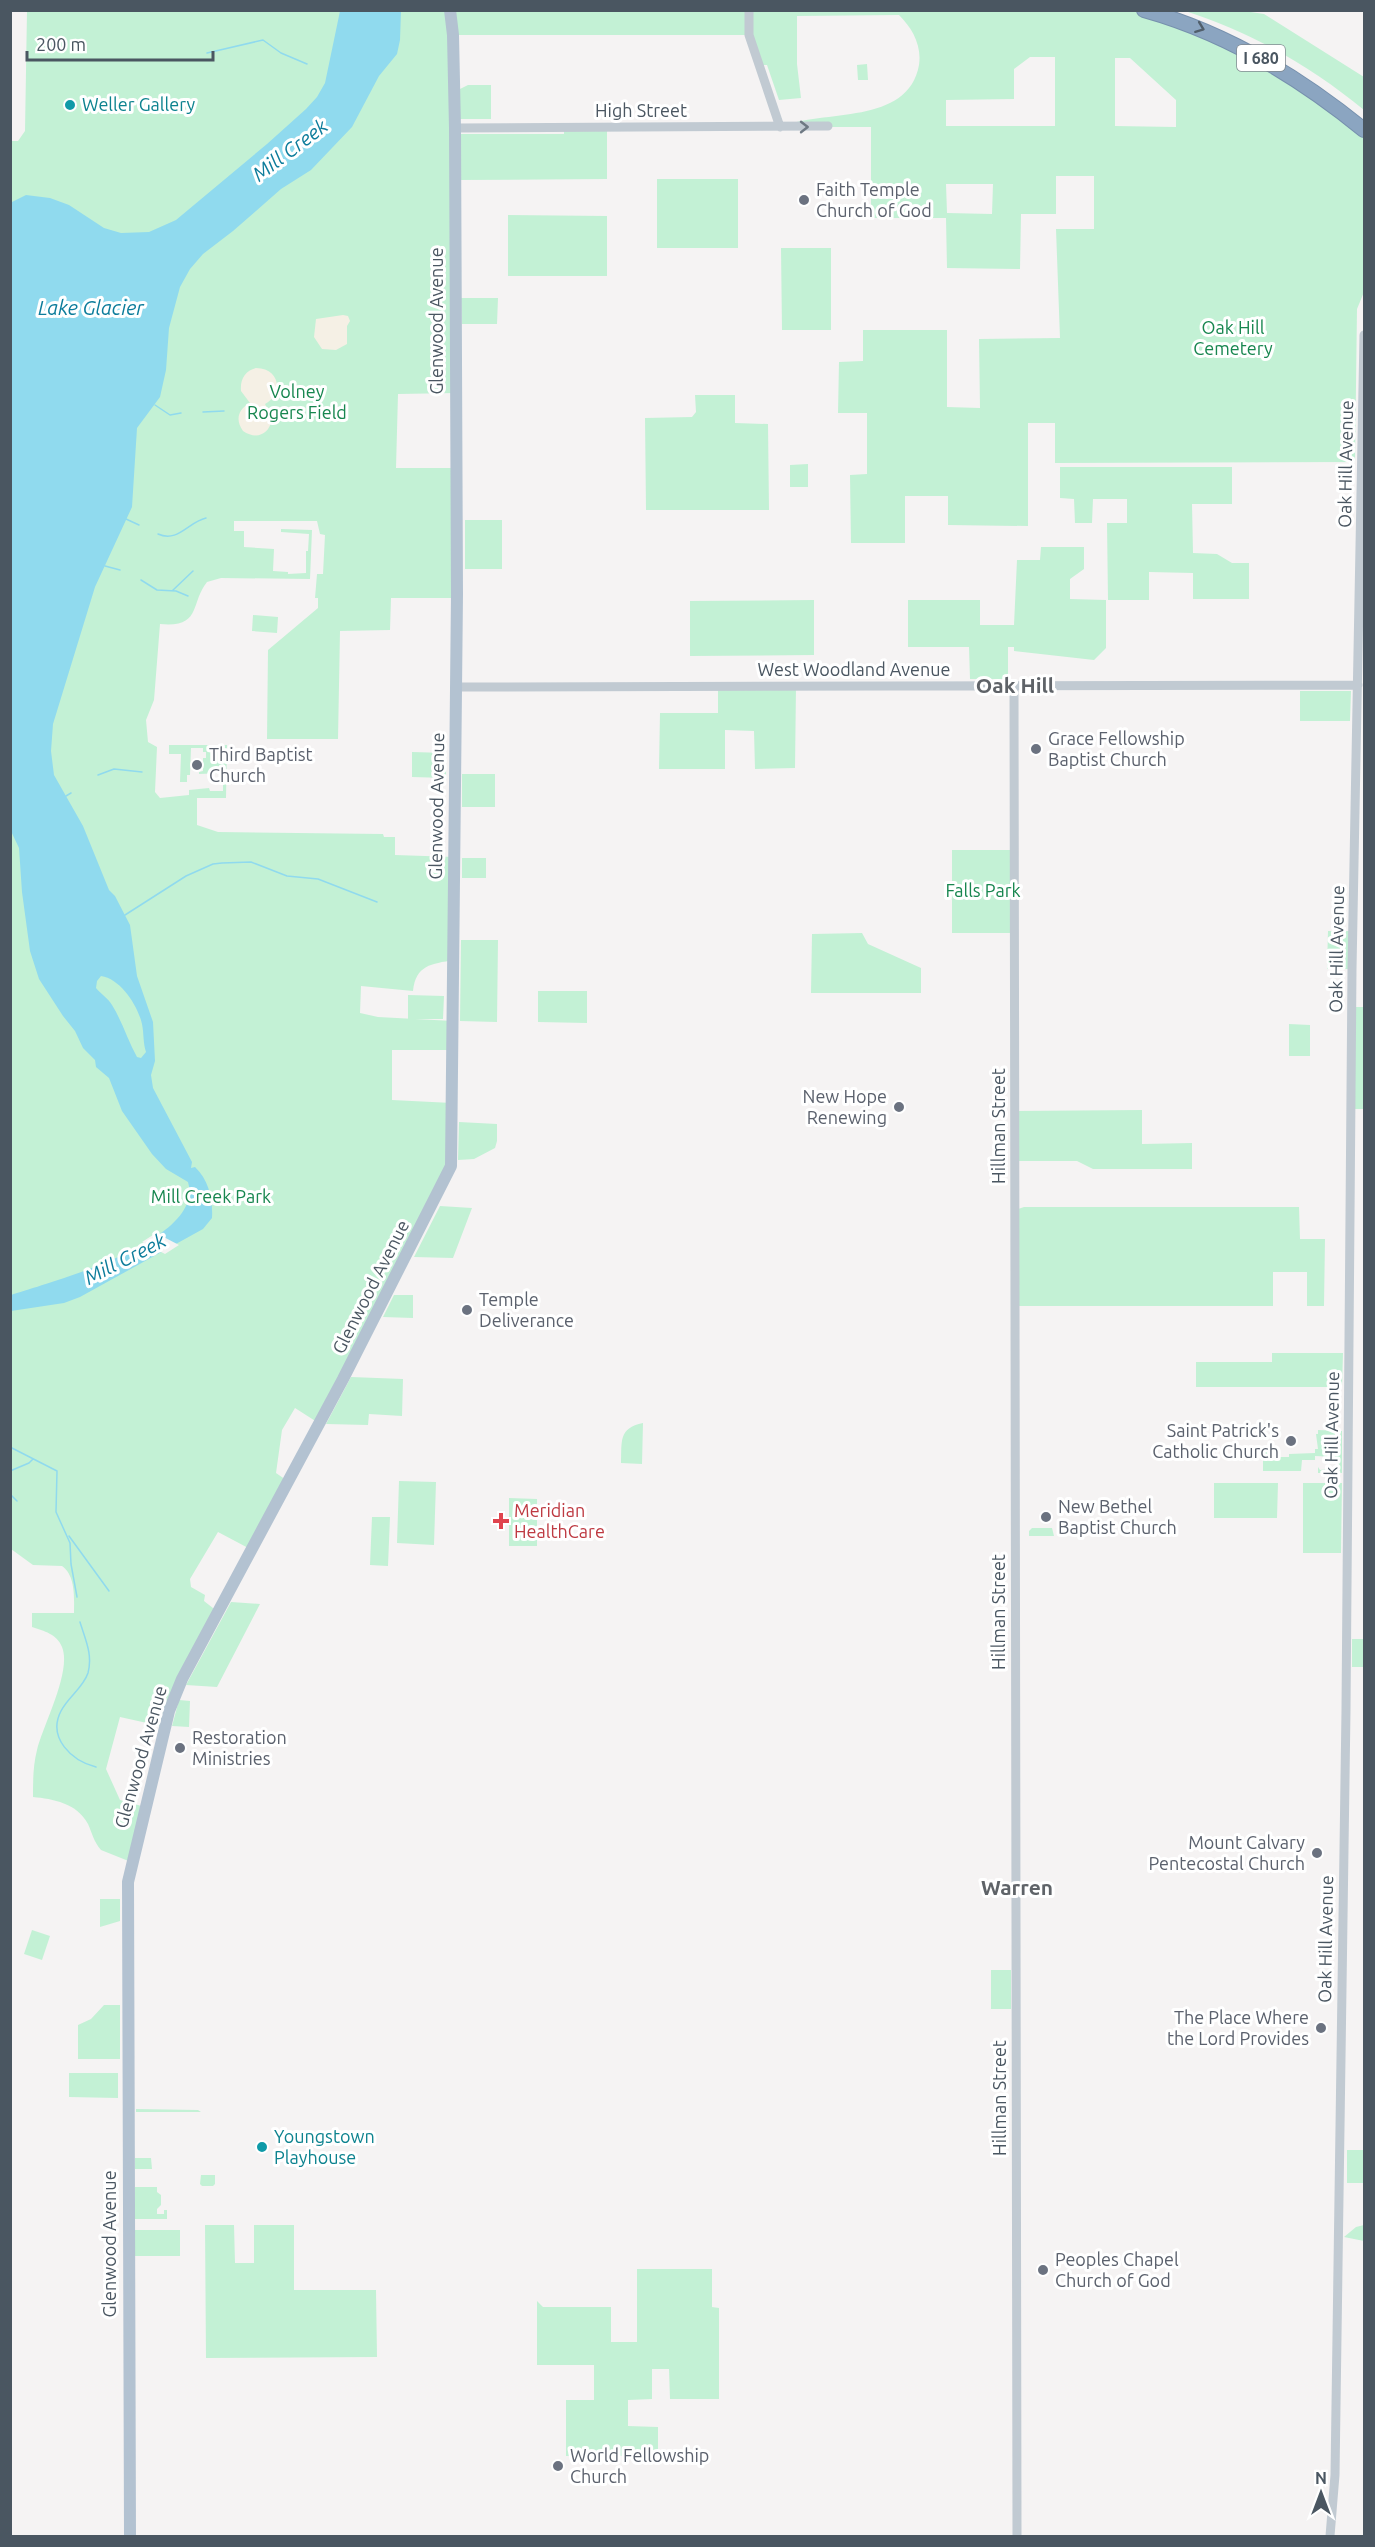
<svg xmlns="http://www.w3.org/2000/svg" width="1375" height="2547" font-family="Ubuntu,sans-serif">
	<rect width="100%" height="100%" fill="#f5f3f3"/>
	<!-- green -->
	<path fill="#c3f1d5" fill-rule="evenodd" d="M 27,11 L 1144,11 L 1203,29 L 1364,130 L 1364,292 L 1357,309 L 1355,462 L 1055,463 L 1055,423 L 1028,423 L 1028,526 L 948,525 L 948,496 L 905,496 L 905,543 L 851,543 L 850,475 L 867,474 L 867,413 L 838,413 L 839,362 L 863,361 L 863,330 L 947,330 L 947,407 L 980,408 L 979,339 L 1060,338 L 1056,229 L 1094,229 L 1094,176 L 1056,176 L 1056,214 L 1021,214 L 1020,269 L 947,268 L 946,218 L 871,218 L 871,127 L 780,127 C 823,109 908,126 919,65 C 922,45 912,28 899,15 L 797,16 L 797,64 L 801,98 L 779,100 L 767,65 L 760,65 L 749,35 L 453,35 L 460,134 L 564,134 L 564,128 L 607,128 L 607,179 L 455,180 L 456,393 L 398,394 L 396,468 L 456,468 L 457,598 L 391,598 L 390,630 L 340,631 L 338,739 L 267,739 L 268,650 L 318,608 L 318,598 L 315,598 L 317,574 L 323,574 L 325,535 L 320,534 L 317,521 L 234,521 L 234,531 L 244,531 L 244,547 L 274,549 L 273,571 L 288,572 L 288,574 L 306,573 L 306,551 L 308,551 L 309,534 L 281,532 L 281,529 L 312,530 L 310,579 L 221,578 L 207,582 C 190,603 202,628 160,624 L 154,700 L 146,720 L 148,742 L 157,747 L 155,792 L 160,798 L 189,795 L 189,790 L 209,788 L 210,791 L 223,791 L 223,773 L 199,774 L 199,772 L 203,771 L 203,758 L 206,758 L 206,752 L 203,752 L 203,748 L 191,748 L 190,775 L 187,775 L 187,782 L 180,782 L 181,754 L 169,754 L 169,745 L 227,745 L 226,798 L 197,798 L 197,825 L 218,832 L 383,834 L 384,837 L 395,837 L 395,855 L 455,857 L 454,960 C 431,964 416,965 413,991 L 361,986 L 360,1013 L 378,1017 L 453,1021 L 453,1050 L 392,1050 L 392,1100 L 452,1103 L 452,1161 L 320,1424 L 295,1408 L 282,1430 L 276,1473 L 289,1482 L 252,1550 L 218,1532 L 190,1579 L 191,1587 L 205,1595 L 204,1601 L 218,1612 L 165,1727 L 120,1717 L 106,1769 L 120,1800 L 145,1807 L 131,1862 L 101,1850 C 94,1842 92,1833 88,1824 C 77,1803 53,1799 33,1797 C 33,1781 33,1766 37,1750 C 43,1725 72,1671 62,1647 C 57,1634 44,1631 32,1627 L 32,1613 L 74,1613 C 74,1598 76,1576 62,1566 L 33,1565 L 11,1549 L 10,141 L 18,141 L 25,131 ZM 1030,57 L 1055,57 L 1055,126 L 946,126 L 946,100 L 1014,99 L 1014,69 ZM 1115,58 L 1130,58 L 1176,100 L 1176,127 L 1115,126 ZM 946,184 L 993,184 L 992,214 L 947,213 Z
		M 1244,11 L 1264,14 L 1364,77 L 1364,110 C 1312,67 1251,32 1185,11 Z
		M 867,64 L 868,80 L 858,80 L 857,65 Z
		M 468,85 L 491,85 L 491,119 L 460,119 L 460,89 Z
		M 657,179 L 738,179 L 738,248 L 657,248 Z
		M 508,215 L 607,216 L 607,276 L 508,276 Z
		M 781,248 L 831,248 L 831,330 L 782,330 Z
		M 461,298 L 498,298 L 497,324 L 462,324 Z
		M 695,395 L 735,395 L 735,423 L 768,424 L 769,510 L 646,510 L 645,418 L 692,417 L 696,412 Z
		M 808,464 L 808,487 L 790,487 L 790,465 Z
		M 1060,467 L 1232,467 L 1232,504 L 1192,504 L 1193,553 L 1217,554 L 1232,563 L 1249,563 L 1249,599 L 1193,599 L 1193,573 L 1149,572 L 1149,600 L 1108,600 L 1107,523 L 1127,523 L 1127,499 L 1093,499 L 1092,523 L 1075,523 L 1074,499 L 1060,498 Z
		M 465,520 L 502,520 L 502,569 L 465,569 Z
		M 1041,547 L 1084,547 L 1084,569 L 1070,579 L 1070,599 L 1106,600 L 1106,648 L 1094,660 L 1014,651 L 1014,647 L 1008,647 L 1008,679 L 970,679 L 969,647 L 908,647 L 908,600 L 980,600 L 980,625 L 1014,625 L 1017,560 L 1040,560 Z
		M 814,600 L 814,655 L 690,656 L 690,601 Z
		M 253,615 L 278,617 L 277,633 L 252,631 Z
		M 796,686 L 795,768 L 755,769 L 754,731 L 725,730 L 725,769 L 659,769 L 660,713 L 718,713 L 718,687 Z
		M 1300,691 L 1351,691 L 1350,721 L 1300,721 Z
		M 412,752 L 446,753 L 446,778 L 412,777 Z
		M 462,774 L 495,774 L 495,807 L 462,807 Z
		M 952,850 L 1015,850 L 1015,933 L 952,933 Z
		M 462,858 L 486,858 L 486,878 L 462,878 Z
		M 1328,931 L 1353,931 L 1352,969 L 1327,969 Z
		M 862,933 L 868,944 L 921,968 L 921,993 L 811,993 L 812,934 Z
		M 461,940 L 498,940 L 497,1022 L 460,1021 Z
		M 538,991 L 587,991 L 587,1023 L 538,1022 Z
		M 408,995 L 444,996 L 443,1019 L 408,1019 Z
		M 1352,1007 L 1364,1007 L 1364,1109 L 1351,1109 Z
		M 1289,1024 L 1310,1025 L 1310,1056 L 1289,1056 Z
		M 1142,1110 L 1142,1144 L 1192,1143 L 1192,1169 L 1093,1169 L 1077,1161 L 1015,1161 L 1015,1111 Z
		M 459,1122 L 497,1124 L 497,1141 L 495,1148 L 474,1159 L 458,1160 Z
		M 440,1206 L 472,1208 L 453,1258 L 414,1257 Z
		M 1024,1207 L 1299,1207 L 1300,1239 L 1325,1239 L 1324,1306 L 1307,1306 L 1307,1272 L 1273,1272 L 1273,1306 L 1015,1306 L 1015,1210 Z
		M 394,1295 L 413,1295 L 413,1318 L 383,1317 Z
		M 1272,1353 L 1343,1353 L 1342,1387 L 1196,1387 L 1196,1362 L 1272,1362 Z
		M 351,1377 L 403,1379 L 402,1416 L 369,1414 L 368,1425 L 326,1424 Z
		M 643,1423 L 642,1464 L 621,1463 C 622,1442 618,1428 643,1423 Z
		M 1318,1430 L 1342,1431 L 1342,1473 L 1318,1473 L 1318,1467 L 1320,1470 L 1337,1468 L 1337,1457 L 1315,1456 L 1315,1460 L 1302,1460 L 1301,1471 L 1263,1471 L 1263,1446 L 1269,1452 L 1270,1457 L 1289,1457 L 1289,1454 L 1315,1453 L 1315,1449 L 1318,1449 L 1316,1434 L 1318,1434 Z
		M 399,1481 L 436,1482 L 434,1545 L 397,1543 Z
		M 1214,1483 L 1278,1483 L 1277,1518 L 1214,1518 Z
		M 1303,1483 L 1342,1483 L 1341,1553 L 1303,1553 Z
		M 509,1498 L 537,1499 L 537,1546 L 509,1546 Z
		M 372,1517 L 390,1517 L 388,1566 L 370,1565 Z
		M 1032,1528 L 1052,1528 L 1054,1536 L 1029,1536 L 1029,1531 Z
		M 231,1602 L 260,1604 L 217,1687 L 186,1685 Z
		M 1352,1639 L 1364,1639 L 1364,1667 L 1352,1667 Z
		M 179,1700 L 190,1701 L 189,1727 L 172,1726 Z
		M 100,1899 L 120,1899 L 120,1921 L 100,1927 Z
		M 32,1930 L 50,1936 L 42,1960 L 24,1954 Z
		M 991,1970 L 1011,1970 L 1011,2009 L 991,2009 Z
		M 104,2005 L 120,2005 L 120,2059 L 78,2059 L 78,2025 L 91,2019 Z
		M 69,2073 L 118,2073 L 118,2098 L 69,2097 Z
		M 136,2109 L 198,2110 L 201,2112 L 136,2112 Z
		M 1347,2150 L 1364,2150 L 1364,2183 L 1347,2183 Z
		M 135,2158 L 151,2158 L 152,2169 L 135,2169 Z
		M 201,2175 L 215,2175 L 215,2184 L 213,2186 L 202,2186 L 200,2184 Z
		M 135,2187 L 157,2187 L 157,2192 L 161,2195 L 161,2205 L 157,2209 L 157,2214 L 164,2214 L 164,2210 L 167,2210 L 167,2219 L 135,2219 Z
		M 205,2225 L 234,2225 L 235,2263 L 254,2263 L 254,2225 L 294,2225 L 294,2290 L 376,2290 L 377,2357 L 206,2358 Z
		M 1364,2225 L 1364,2241 L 1344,2237 L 1356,2227 Z
		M 135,2230 L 180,2230 L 180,2256 L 135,2256 Z
		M 637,2269 L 712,2269 L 712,2307 L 719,2308 L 719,2399 L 670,2399 L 669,2369 L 652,2369 L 652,2399 L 628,2400 L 628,2426 L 658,2427 L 658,2456 L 566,2456 L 566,2400 L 594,2400 L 594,2365 L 537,2365 L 537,2301 L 543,2307 L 611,2307 L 611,2342 L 637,2342 Z"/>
	<!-- sand -->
	<path fill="#f5f0e5" d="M 343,315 L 348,316 L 350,321 L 347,326 L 347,344 L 336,350 L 322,349 L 314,337 L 316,319 Z
		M 256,368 C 280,368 284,394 265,404 L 272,419 C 269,435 256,440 243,431 C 235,420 238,409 250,403 L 241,391 C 240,379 245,371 256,368 Z"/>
	<!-- water -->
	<path fill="#90daee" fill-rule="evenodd" d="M 340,11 L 401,11 L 400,40 L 397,54 L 379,76 L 352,127 L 311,170 L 281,189 L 233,231 L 203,254 L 190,269 L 180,287 L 169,328 L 166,370 L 160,397 L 137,428 L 132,507 L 95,587 L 53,724 L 51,751 L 54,775 L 83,826 L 109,890 L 115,896 L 130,925 L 137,976 L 153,1022 L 155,1061 L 151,1075 L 153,1088 L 192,1162 L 191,1168 L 195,1167 C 209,1180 213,1200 212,1218 L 203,1229 L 80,1297 L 64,1303 L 11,1311 L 11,1295 C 50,1282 206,1241 188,1182 L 166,1169 L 152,1154 L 122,1111 L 109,1078 L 96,1067 L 95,1060 L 83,1048 L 75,1031 L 63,1016 L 39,979 L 30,951 L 22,892 L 19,848 L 10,829 L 10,203 L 26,195 L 50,198 L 69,205 L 104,228 L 121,233 L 149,232 L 176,220 L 267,144 L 306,109 L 317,97 L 325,83 ZM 101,976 C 121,979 138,1006 142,1024 C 144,1034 143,1043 146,1052 L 141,1058 L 137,1057 C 128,1041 122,1021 112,1005 C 108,998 101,994 96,988 L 97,981 Z"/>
	<!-- pier -->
	<path fill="#f5f3f3" d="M 156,1233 L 179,1245 L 165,1254 L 142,1242 Z"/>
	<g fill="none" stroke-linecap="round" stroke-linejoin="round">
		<!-- stream -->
		<path stroke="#90daee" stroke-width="1.5" d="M 207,53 L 263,40 L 281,53 L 307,64
			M 155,405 L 170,415 L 181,413
			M 203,412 L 224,411
			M 126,519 L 139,525
			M 158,534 C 178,543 188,522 206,518
			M 105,566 L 120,570
			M 141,580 L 157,590 L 176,591 L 188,596
			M 172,591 L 193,571
			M 98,775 L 114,769 L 142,772
			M 66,796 L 71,793
			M 125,915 L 186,876 L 213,864 L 222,863 L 251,862 L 287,876 L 318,879 L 377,902
			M 10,1447 L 57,1471 L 56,1512 L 70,1543 L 71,1564 L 77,1597
			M 10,1471 L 29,1463 L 33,1459
			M 10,1494 L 17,1501
			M 69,1536 L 109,1591
			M 80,1622 C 85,1639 93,1654 88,1673 C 83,1688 68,1697 61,1711 C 47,1738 72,1761 96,1767"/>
		<!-- highway casing -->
		<g stroke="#7690ad" stroke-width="16">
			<path id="highway" d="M 1144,10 C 1227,33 1298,76 1364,130"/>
		</g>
		<!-- minor -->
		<path stroke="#c1cad2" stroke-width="9" d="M 749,10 L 749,35 L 780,127
			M 455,128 L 828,126
			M 457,687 L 1358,685
			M 1014,687 L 1017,2536
			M 1330,2536 L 1335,2475 L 1346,1710 L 1352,969 L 1364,335"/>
		<!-- major -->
		<path stroke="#b3c2d1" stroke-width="12" d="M 130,2536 L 128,1882 L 169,1711 L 182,1679 L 343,1379 L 451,1166 L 457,594 L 455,128 L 453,35 L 450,10"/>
		<!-- highway -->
		<use href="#highway" stroke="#8ba5c1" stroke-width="14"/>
	</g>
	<!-- one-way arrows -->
	<defs><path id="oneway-chevron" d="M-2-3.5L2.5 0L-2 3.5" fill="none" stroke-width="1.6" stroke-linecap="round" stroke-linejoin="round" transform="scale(1.5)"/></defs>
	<use stroke="#505e6b" href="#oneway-chevron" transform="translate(1200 28) rotate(21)"/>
	<use stroke="#6e7983" href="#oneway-chevron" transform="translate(804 127)"/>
	<!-- markers -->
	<g fill="#0f9aa8" stroke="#fff" stroke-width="2">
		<circle cx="70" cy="105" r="6"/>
		<circle cx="262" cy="2147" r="6"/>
	</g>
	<g fill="#6b7280" stroke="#fff" stroke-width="2">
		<circle cx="804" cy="200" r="6"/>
		<circle cx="1036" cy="749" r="6"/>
		<circle cx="197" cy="765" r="6"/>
		<circle cx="899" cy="1107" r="6"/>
		<circle cx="467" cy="1310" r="6"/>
		<circle cx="1291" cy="1441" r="6"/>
		<circle cx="1046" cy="1517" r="6"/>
		<circle cx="180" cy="1748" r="6"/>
		<circle cx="1317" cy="1853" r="6"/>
		<circle cx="1321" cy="2028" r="6"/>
		<circle cx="1043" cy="2270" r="6"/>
		<circle cx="558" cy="2466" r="6"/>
	</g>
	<path fill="#e0444e" stroke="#fff" stroke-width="2" d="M498 1512h6v6h6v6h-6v6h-6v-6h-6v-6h6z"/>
	<g text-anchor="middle" stroke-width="6" stroke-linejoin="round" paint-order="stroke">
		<!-- shield labels -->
		<rect fill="#fff" stroke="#808990" stroke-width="1.5" x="1237" y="45" width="48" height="26" rx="4.5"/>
		<g font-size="16" font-weight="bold" fill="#4a5661">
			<text x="1261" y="64">I 680</text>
		</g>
		<!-- culture labels -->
		<g font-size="18" fill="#0d838f" stroke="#fff" text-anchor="start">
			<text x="82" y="111">Weller Gallery</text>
			<text x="274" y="2143">Youngstown<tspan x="274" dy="21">Playhouse</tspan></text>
		</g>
		<!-- street labels -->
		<g font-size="18" fill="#4a5661" stroke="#fff">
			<text x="641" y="117">High Street</text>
			<text transform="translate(437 321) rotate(-90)" y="6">Glenwood Avenue</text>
			<text transform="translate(1346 464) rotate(-89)" y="6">Oak Hill Avenue</text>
			<text x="854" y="676">West Woodland Avenue</text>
			<text transform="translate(437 806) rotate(-89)" y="6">Glenwood Avenue</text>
			<text transform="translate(1337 949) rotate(-89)" y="6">Oak Hill Avenue</text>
			<text transform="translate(999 1126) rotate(-90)" y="6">Hillman Street</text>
			<text transform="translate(371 1287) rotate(-63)" y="6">Glenwood Avenue</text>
			<text transform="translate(1332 1435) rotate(-89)" y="6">Oak Hill Avenue</text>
			<text transform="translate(999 1612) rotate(-90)" y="6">Hillman Street</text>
			<text transform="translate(141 1757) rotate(-74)" y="6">Glenwood Avenue</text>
			<text transform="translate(1326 1939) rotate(-89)" y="6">Oak Hill Avenue</text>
			<text transform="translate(1000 2098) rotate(-90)" y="6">Hillman Street</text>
			<text transform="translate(110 2244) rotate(-90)" y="6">Glenwood Avenue</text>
		</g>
		<!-- worship labels -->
		<g font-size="18" fill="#5b616d" stroke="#fff" text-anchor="start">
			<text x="816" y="196">Faith Temple<tspan x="816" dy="21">Church of God</tspan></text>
			<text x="1048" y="745">Grace Fellowship<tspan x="1048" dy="21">Baptist Church</tspan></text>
			<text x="209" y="761">Third Baptist<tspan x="209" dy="21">Church</tspan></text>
			<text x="887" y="1103" text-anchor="end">New Hope<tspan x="887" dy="21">Renewing</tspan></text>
			<text x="479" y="1306">Temple<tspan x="479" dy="21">Deliverance</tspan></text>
			<text x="1279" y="1437" text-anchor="end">Saint Patrick's<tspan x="1279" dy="21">Catholic Church</tspan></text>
			<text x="1058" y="1513">New Bethel<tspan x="1058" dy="21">Baptist Church</tspan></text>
			<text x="192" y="1744">Restoration<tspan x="192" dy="21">Ministries</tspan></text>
			<text x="1305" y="1849" text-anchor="end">Mount Calvary<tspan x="1305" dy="21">Pentecostal Church</tspan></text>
			<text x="1309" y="2024" text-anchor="end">The Place Where<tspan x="1309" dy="21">the Lord Provides</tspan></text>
			<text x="1055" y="2266">Peoples Chapel<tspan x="1055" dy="21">Church of God</tspan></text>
			<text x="570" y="2462">World Fellowship<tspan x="570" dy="21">Church</tspan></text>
		</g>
		<!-- park labels -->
		<g font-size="18" fill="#17864f" stroke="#fff">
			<text x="1233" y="334">Oak Hill<tspan x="1233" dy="21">Cemetery</tspan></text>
			<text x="297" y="398">Volney<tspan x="297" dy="21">Rogers Field</tspan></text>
			<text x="983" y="897">Falls Park</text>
			<text x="211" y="1203">Mill Creek Park</text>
		</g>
		<!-- health labels -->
		<g font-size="18" fill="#be3a42" stroke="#fff" text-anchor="start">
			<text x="514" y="1517">Meridian<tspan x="514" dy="21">HealthCare</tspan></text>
		</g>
		<!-- water labels -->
		<g font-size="20" font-style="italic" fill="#0c7c9b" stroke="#fff">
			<text transform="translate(290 150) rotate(-37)" y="7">Mill Creek</text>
			<text x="91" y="315">Lake Glacier</text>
			<text transform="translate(125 1259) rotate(-27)" y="7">Mill Creek</text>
		</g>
		<!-- quarter labels -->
		<g font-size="21" font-weight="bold" fill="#5f6368" stroke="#fff">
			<text x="1015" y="693">Oak Hill</text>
			<text x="1017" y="1895">Warren</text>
		</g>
	</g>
	<!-- border -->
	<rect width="1375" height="2547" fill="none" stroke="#4a5661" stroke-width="24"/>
	<!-- north arrow -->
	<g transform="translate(1321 2493)" stroke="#ffffff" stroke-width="4.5" paint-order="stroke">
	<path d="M0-4.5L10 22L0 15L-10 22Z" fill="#4a5661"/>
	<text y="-9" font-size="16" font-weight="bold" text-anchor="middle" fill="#4a5661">N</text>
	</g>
	<!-- scale -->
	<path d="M27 51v9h186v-9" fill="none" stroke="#4a5661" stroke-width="3"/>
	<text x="36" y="51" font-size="18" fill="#4a5661" stroke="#ffffff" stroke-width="4.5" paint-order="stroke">200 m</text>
</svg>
